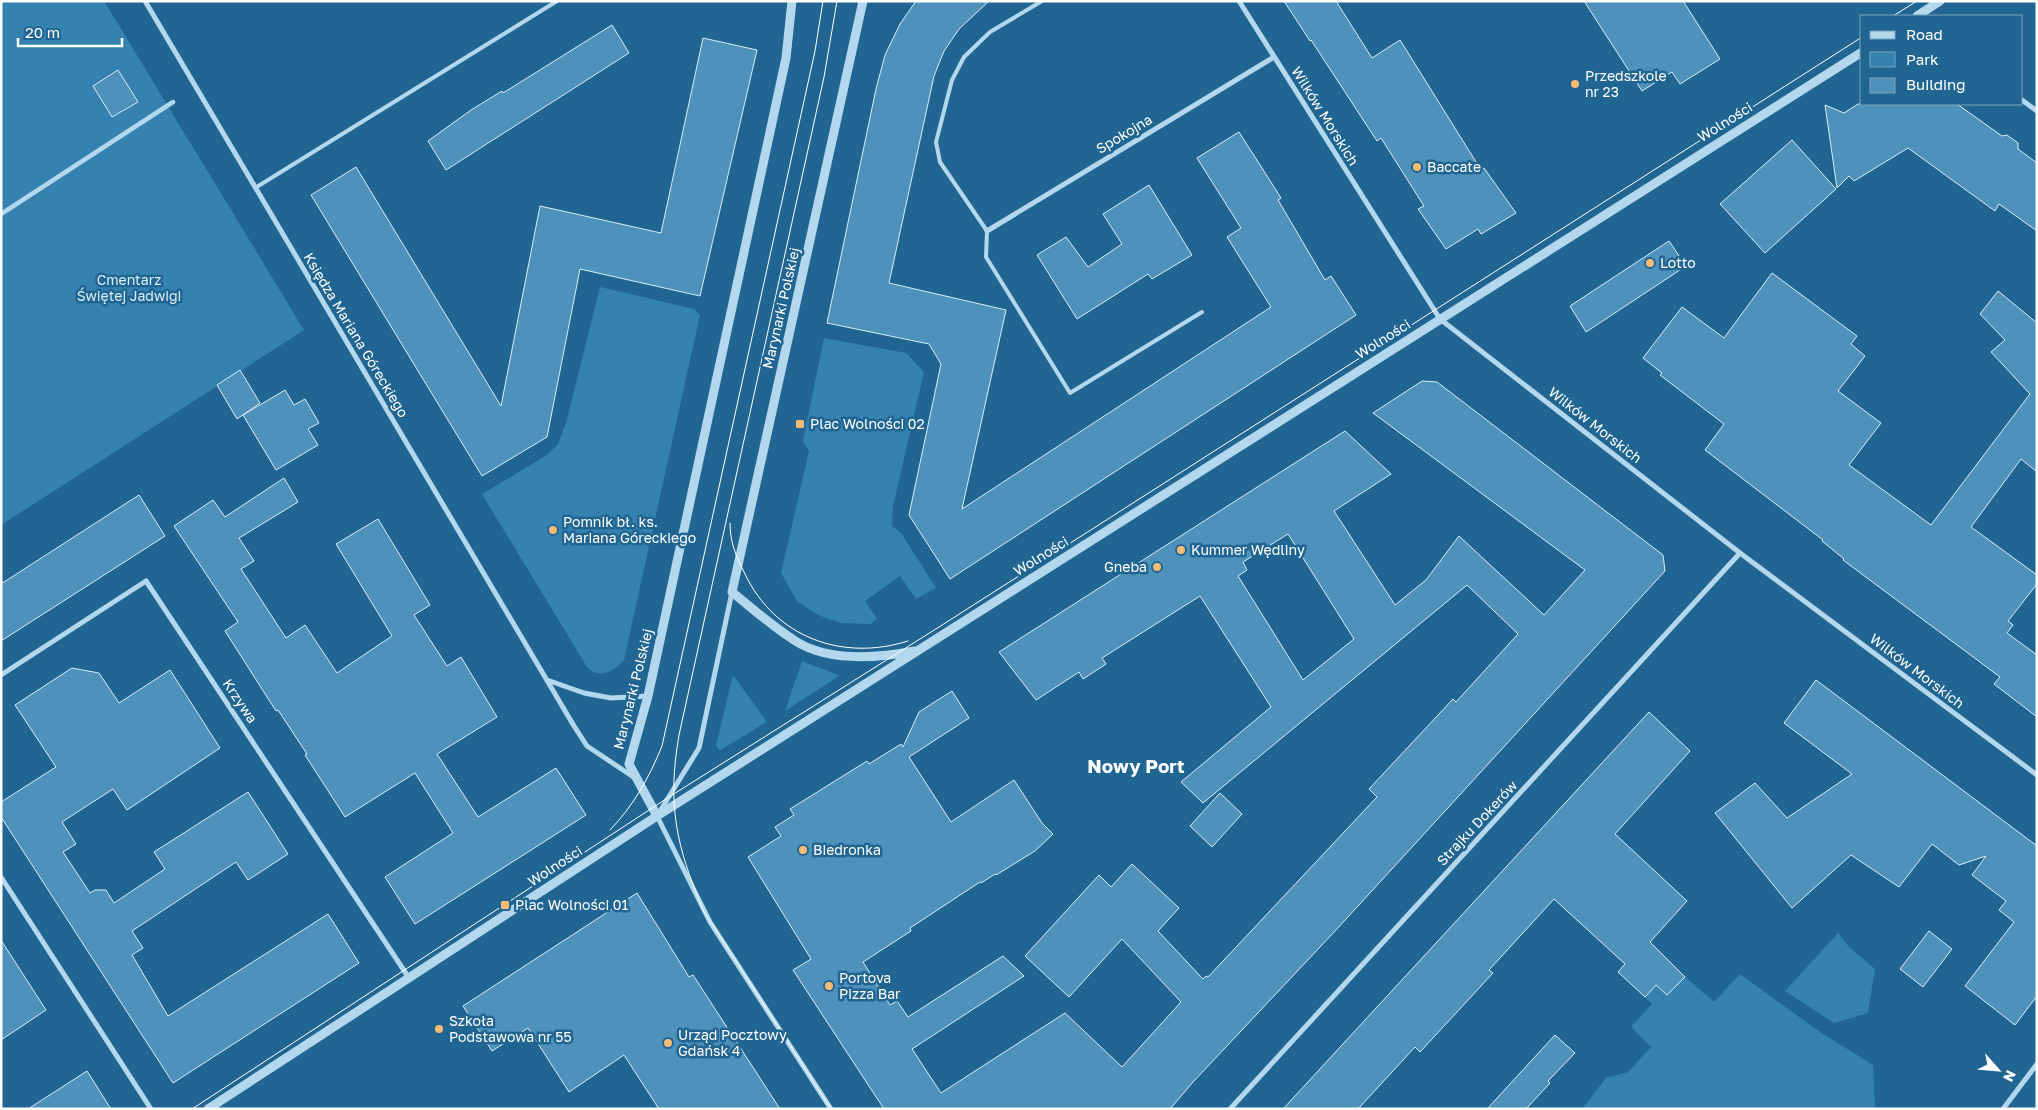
<svg xmlns="http://www.w3.org/2000/svg" width="2038" height="1110" font-family="'Golos Text',sans-serif">
	<rect width="100%" height="100%" fill="#216692"/>
	<!-- green -->
	<path fill="#3581b0" d="M 1,1 L 104,1 L 304,330 L 1,525 Z
		M 600,287 L 694,309 L 700,315 L 624,660 C 614,671 600,680 587,667 L 482,494 L 547,455 L 558,444 L 566,423 Z
		M 824,338 L 906,353 L 924,372 L 893,506 L 892,526 L 901,533 L 936,588 L 916,599 L 900,576 L 865,601 L 877,619 L 871,624 L 841,623 L 818,615 L 797,601 L 781,573 L 809,451 L 803,441 Z
		M 802,661 L 838,675 L 836,678 L 785,711 Z
		M 733,675 L 767,722 L 722,749 L 719,750 L 716,745 Z
		M 1838,933 L 1849,947 L 1875,969 L 1868,1013 L 1834,1023 L 1785,991 Z
		M 1740,974 L 1820,1032 L 1873,1065 L 1875,1109 L 1582,1109 L 1606,1078 L 1628,1072 L 1651,1047 L 1631,1027 L 1652,1004 L 1645,997 L 1656,985 L 1667,995 L 1685,977 L 1714,1002 Z"/>
	<!-- building -->
	<path fill="#4e91ba" stroke="#d9edfa" fill-rule="evenodd" d="M 916,1 L 989,1 L 959,29 L 944,51 L 934,76 L 889,283 L 1006,310 L 962,509 L 1271,307 L 1227,237 L 1241,228 L 1197,158 L 1239,132 L 1281,198 L 1278,200 L 1325,280 L 1331,276 L 1356,315 L 950,579 L 909,515 L 941,364 L 929,344 L 827,323 L 876,89 L 885,55 L 900,24 Z
		M 1284,1 L 1336,1 L 1372,58 L 1400,40 L 1481,170 L 1484,168 L 1516,213 L 1481,234 L 1478,229 L 1446,249 L 1418,209 L 1424,206 L 1381,138 L 1377,141 L 1311,40 L 1310,41 Z
		M 1584,1 L 1683,1 L 1720,59 L 1680,84 L 1672,72 L 1642,91 Z
		M 612,25 L 629,53 L 446,170 L 428,141 L 471,110 L 502,91 L 503,93 Z
		M 703,38 L 757,50 L 700,296 L 580,269 L 547,437 L 482,476 L 311,195 L 356,167 L 501,406 L 540,206 L 661,233 Z
		M 118,70 L 138,102 L 112,117 L 93,86 Z
		M 1858,104 L 1957,104 L 2002,136 L 2007,135 L 2018,143 L 2018,149 L 2037,163 L 2037,231 L 1999,204 L 1995,211 L 1908,148 L 1854,181 L 1849,176 L 1837,188 L 1825,105 L 1844,113 Z
		M 1792,140 L 1836,189 L 1765,253 L 1720,204 Z
		M 1149,185 L 1192,255 L 1152,279 L 1148,274 L 1077,319 L 1037,255 L 1066,237 L 1088,267 L 1122,244 L 1103,214 Z
		M 1669,241 L 1686,266 L 1586,332 L 1570,306 Z
		M 1772,273 L 1857,336 L 1851,344 L 1865,356 L 1838,391 L 1881,423 L 1849,465 L 1931,525 L 2030,394 L 1991,352 L 2005,340 L 1980,314 L 1998,291 L 2037,323 L 2037,472 L 2021,459 L 1971,527 L 2037,575 L 2037,584 L 2008,621 L 2013,625 L 2007,633 L 2037,655 L 2037,717 L 1994,684 L 2000,677 L 1843,560 L 1844,559 L 1822,541 L 1823,540 L 1705,450 L 1724,424 L 1660,375 L 1662,373 L 1643,358 L 1682,307 L 1724,338 Z
		M 240,370 L 260,403 L 237,419 L 217,385 Z
		M 1422,381 L 1437,382 L 1663,555 L 1665,571 L 1336,930 L 1193,1082 L 1170,1109 L 884,1109 L 793,970 L 811,959 L 748,857 L 781,836 L 775,827 L 794,815 L 790,809 L 867,761 L 869,764 L 901,744 L 903,747 L 919,712 L 952,691 L 969,718 L 909,757 L 951,822 L 1014,780 L 1042,823 L 1053,834 L 1035,851 L 996,875 L 995,874 L 981,883 L 980,882 L 910,928 L 911,931 L 863,962 L 890,1005 L 897,1001 L 908,1017 L 1003,956 L 1024,976 L 912,1049 L 941,1093 L 1065,1013 L 1122,1067 L 1181,1002 L 1122,939 L 1069,997 L 1025,956 L 1099,875 L 1111,887 L 1132,864 L 1179,908 L 1158,931 L 1203,979 L 1206,976 L 1208,977 L 1377,797 L 1369,789 L 1453,699 L 1456,702 L 1518,634 L 1467,585 L 1203,803 L 1181,782 L 1271,707 L 1200,596 L 1102,658 L 1106,664 L 1083,679 L 1079,672 L 1036,700 L 999,652 L 1345,431 L 1391,474 L 1334,511 L 1395,605 L 1426,580 L 1459,536 L 1544,615 L 1585,570 L 1373,413 ZM 1288,534 L 1354,639 L 1303,680 L 1238,576 L 1247,570 L 1243,562 Z
		M 285,390 L 294,405 L 305,399 L 319,423 L 308,429 L 318,445 L 276,470 L 243,415 Z
		M 284,478 L 298,502 L 239,538 L 254,561 L 241,569 L 286,638 L 305,625 L 337,673 L 392,636 L 336,544 L 378,519 L 430,605 L 414,615 L 447,666 L 461,657 L 497,717 L 437,754 L 478,817 L 556,768 L 586,815 L 415,924 L 385,877 L 453,833 L 415,773 L 345,817 L 305,755 L 307,754 L 278,710 L 276,711 L 225,631 L 238,622 L 174,526 L 213,500 L 225,517 Z
		M 139,495 L 165,536 L 1,641 L 1,584 Z
		M 72,668 L 99,673 L 119,703 L 170,670 L 220,748 L 127,810 L 113,789 L 62,822 L 76,844 L 63,852 L 90,893 L 95,890 L 106,890 L 114,903 L 165,869 L 154,852 L 248,792 L 288,854 L 248,880 L 236,862 L 132,931 L 143,948 L 132,955 L 168,1016 L 328,914 L 359,963 L 173,1083 L 1,817 L 1,802 L 56,767 L 15,705 Z
		M 1816,680 L 2037,846 L 2037,996 L 2015,1025 L 1965,986 L 2014,922 L 1999,910 L 2006,901 L 1972,875 L 1986,856 L 1959,865 L 1932,844 L 1899,887 L 1851,855 L 1792,908 L 1715,813 L 1755,783 L 1787,818 L 1852,774 L 1784,723 Z
		M 1649,712 L 1690,751 L 1615,834 L 1687,901 L 1650,942 L 1685,977 L 1667,995 L 1656,985 L 1645,997 L 1618,972 L 1625,964 L 1554,899 L 1489,970 L 1493,973 L 1420,1052 L 1415,1047 L 1358,1109 L 1283,1109 Z
		M 1220,793 L 1242,814 L 1212,847 L 1190,826 Z
		M 637,893 L 689,977 L 693,975 L 780,1109 L 659,1109 L 624,1055 L 569,1092 L 528,1028 L 492,1051 L 463,1006 Z
		M 1929,931 L 1952,949 L 1923,987 L 1900,969 Z
		M 1,940 L 46,1010 L 1,1040 Z
		M 1555,1035 L 1575,1053 L 1548,1081 L 1550,1083 L 1526,1109 L 1487,1109 Z
		M 87,1071 L 111,1109 L 28,1109 Z"/>
	<g fill="none" stroke-linecap="round" stroke-linejoin="round">
		<!-- service -->
		<path stroke="#b3d7ed" stroke-width="4" d="M 1042,1 L 990,32 L 964,57 L 952,80 L 936,142 L 940,162 L 987,231 L 986,257 L 1070,393 L 1202,312
			M 255,188 L 557,1"/>
		<!-- pedestrian -->
		<path stroke="#b3d7ed" stroke-width="4.5" d="M 1,214 L 173,102"/>
		<!-- minor -->
		<path stroke="#b3d7ed" stroke-width="5" d="M 145,1 L 574,726 L 587,746 L 635,778
			M 1239,1 L 1440,319 L 1740,553 L 2037,775
			M 2022,100 L 2037,111
			M 987,231 L 1274,57
			M 732,592 L 699,748 L 657,816 L 710,922 L 831,1109
			M 1,675 L 146,581 L 409,978
			M 547,680 L 584,693 L 611,698 L 648,696
			M 1,877 L 151,1109
			M 1230,1109 L 1740,553
			M 2003,1109 L 2037,1064"/>
		<!-- tertiary -->
		<path stroke="#b3d7ed" stroke-width="9" d="M 863,1 L 732,592 C 753,609 774,628 797,642 C 830,662 878,658 915,651
			M 1917,16 L 1940,1
			M 657,816 L 629,764 L 648,696 L 786,58 L 792,1
			M 208,1109 L 657,816 L 1862,52"/>
		<!-- tram -->
		<path stroke="#fff" stroke-width="1" d="M 1893,16 L 1917,1
			M 730,523 C 730,543 736,556 745,574 C 775,637 842,662 908,641
			M 610,830 C 634,805 649,778 662,746 L 815,51 L 823,1
			M 192,1109 L 669,797 L 939,627 L 1862,37
			M 831,1109 L 703,910 C 676,845 667,805 679,735 L 824,77 L 837,1"/>
	</g>
	<!-- markers -->
	<g fill="#fabc75" stroke="#216692" stroke-width="2">
		<circle cx="1575" cy="84" r="5"/>
		<circle cx="1417" cy="167" r="5"/>
		<circle cx="1650" cy="263" r="5"/>
		<rect x="795" y="419" width="10" height="10" rx="2.5"/>
		<circle cx="553" cy="530" r="5"/>
		<circle cx="1181" cy="550" r="5"/>
		<circle cx="1157" cy="567" r="5"/>
		<circle cx="803" cy="850" r="5"/>
		<rect x="500" y="900" width="10" height="10" rx="2.5"/>
		<circle cx="829" cy="986" r="5"/>
		<circle cx="439" cy="1029" r="5"/>
		<circle cx="668" cy="1043" r="5"/>
	</g>
	<g text-anchor="middle" stroke-width="5" stroke-linejoin="round" paint-order="stroke">
		<!-- poi labels -->
		<g font-size="14" fill="#fff" stroke="#216692" text-anchor="start">
			<text x="1585" y="81">Przedszkole<tspan x="1585" dy="16">nr 23</tspan></text>
			<text x="1427" y="172">Baccate</text>
			<text x="1660" y="268">Lotto</text>
			<text x="810" y="429">Plac Wolności 02</text>
			<text x="563" y="527">Pomnik bł. ks.<tspan x="563" dy="16">Mariana Góreckiego</tspan></text>
			<text x="1191" y="555">Kummer Wędliny</text>
			<text x="1147" y="572" text-anchor="end">Gneba</text>
			<text x="813" y="855">Biedronka</text>
			<text x="515" y="910">Plac Wolności 01</text>
			<text x="839" y="983">Portova<tspan x="839" dy="16">Pizza Bar</tspan></text>
			<text x="449" y="1026">Szkoła<tspan x="449" dy="16">Podstawowa nr 55</tspan></text>
			<text x="678" y="1040">Urząd Pocztowy<tspan x="678" dy="16">Gdańsk 4</tspan></text>
		</g>
		<!-- street labels -->
		<g font-size="14" fill="#fff" stroke="#216692">
			<text transform="translate(1325 116) rotate(58)" y="5">Wilków Morskich</text>
			<text transform="translate(1725 122) rotate(-32)" y="5">Wolności</text>
			<text transform="translate(1124 134) rotate(-31)" y="5">Spokojna</text>
			<text transform="translate(781 308) rotate(-77)" y="5">Marynarki Polskiej</text>
			<text transform="translate(356 335) rotate(59)" y="5">Księdza Mariana Góreckiego</text>
			<text transform="translate(1383 339) rotate(-32)" y="5">Wolności</text>
			<text transform="translate(1595 425) rotate(38)" y="5">Wilków Morskich</text>
			<text transform="translate(1041 556) rotate(-32)" y="5">Wolności</text>
			<text transform="translate(1917 671) rotate(37)" y="5">Wilków Morskich</text>
			<text transform="translate(633 689) rotate(-76)" y="5">Marynarki Polskiej</text>
			<text transform="translate(240 701) rotate(56)" y="5">Krzywa</text>
			<text transform="translate(1477 823) rotate(-47)" y="5">Strajku Dokerów</text>
			<text transform="translate(555 866) rotate(-33)" y="5">Wolności</text>
		</g>
		<!-- park labels -->
		<g font-size="14" fill="#d9edfa" stroke="#216692">
			<text x="129" y="285">Cmentarz<tspan x="129" dy="16">Świętej Jadwigi</tspan></text>
		</g>
		<!-- district labels -->
		<g font-size="19" font-weight="bold" fill="#fff" stroke="#216692">
			<text x="1136" y="773">Nowy Port</text>
		</g>
	</g>
	<!-- border -->
	<rect width="2038" height="1110" fill="none" stroke="#ffffff" stroke-width="5"/>
	<!-- legend -->
	<rect x="1860" y="15" width="162" height="90" fill="#216692" stroke="#7aa3be"/>
	<rect x="1870" y="31" width="25" height="8" fill="#b3d7ed" stroke="#7aa3be"/>
	<text x="1906" y="40" font-size="15" fill="#ffffff">Road</text>
	<rect x="1870" y="52" width="25" height="15" fill="#3581b0" stroke="#7aa3be"/>
	<text x="1906" y="65" font-size="15" fill="#ffffff">Park</text>
	<rect x="1870" y="78" width="25" height="15" fill="#4e91ba" stroke="#7aa3be"/>
	<text x="1906" y="90" font-size="15" fill="#ffffff">Building</text>
	<!-- north arrow -->
	<g transform="translate(1998 1070) rotate(117)" stroke="#216692" stroke-width="4" paint-order="stroke">
	<path d="M0-4L9 19L0 12L-9 19Z" fill="#ffffff"/>
	<text y="-8" font-size="14" font-weight="bold" text-anchor="middle" fill="#ffffff">N</text>
	</g>
	<!-- scale -->
	<path d="M18 38v8h104v-8" fill="none" stroke="#ffffff" stroke-width="2.5"/>
	<text x="25" y="38" font-size="15" fill="#ffffff" stroke="#216692" stroke-width="4" paint-order="stroke">20 m</text>
</svg>
